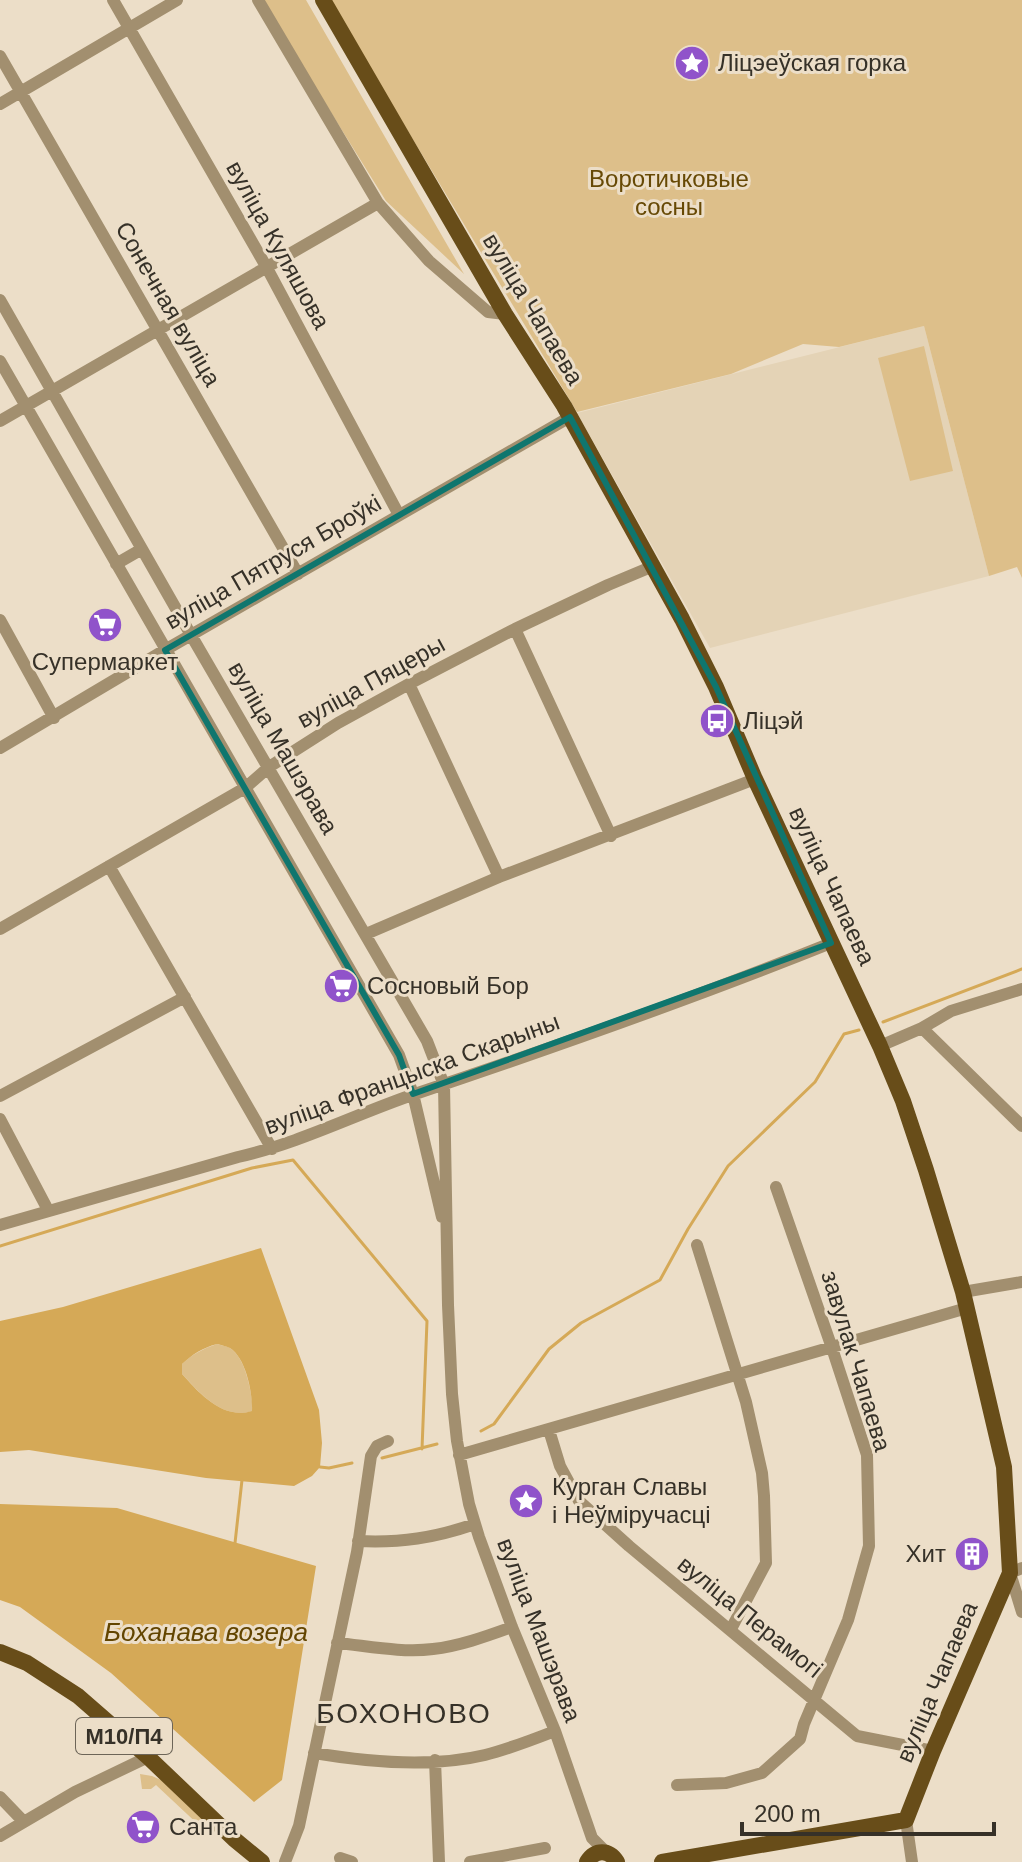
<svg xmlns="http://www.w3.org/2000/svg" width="1022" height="1862" font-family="Helvetica,sans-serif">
	<rect width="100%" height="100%" fill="#ecdec8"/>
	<!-- built -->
	<path fill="#e4d3b6" d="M 924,326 L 989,576 L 710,648 L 577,413 Z"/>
	<!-- green -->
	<path fill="#ddbf8a" d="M 261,0 L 306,0 L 464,274 L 386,201 Z
		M 329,0 L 1022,0 L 1022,578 L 1017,567 L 989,576 L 924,326 L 839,347 L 803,344 L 731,374 L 577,412 Z
		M 924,346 L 953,471 L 910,481 L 878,358 Z
		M 217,1344 C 220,1345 226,1346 230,1348 C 246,1358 252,1394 253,1411 C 222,1420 201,1394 182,1374 L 182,1364 C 193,1354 202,1349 217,1344 Z
		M 140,1774 L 152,1776 L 161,1780 L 214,1830 L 213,1834 L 208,1836 L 202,1832 L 203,1829 L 156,1785 L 151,1789 L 142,1789 Z"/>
	<!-- water -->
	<path fill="#d5a957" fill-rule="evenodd" d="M 261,1248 L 319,1410 L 322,1443 L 320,1467 L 312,1476 L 294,1486 L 206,1478 L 29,1450 L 0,1452 L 0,1321 L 63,1307 ZM 217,1344 C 221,1345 226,1346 230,1348 C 246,1358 253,1394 252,1411 C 223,1420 200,1394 182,1374 L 182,1364 C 193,1354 202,1348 217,1344 Z
		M 0,1504 L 117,1508 L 316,1566 L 282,1780 L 254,1802 L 111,1673 L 20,1607 L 0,1600 Z"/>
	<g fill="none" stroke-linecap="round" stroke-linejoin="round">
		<!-- stream -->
		<path stroke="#d5a957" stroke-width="3" d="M 883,1022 L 1022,969
			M 0,1246 L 252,1168 L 293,1160 L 427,1321 L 422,1449
			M 481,1431 L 494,1424 L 549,1349 L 581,1323 L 660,1280 L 688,1229 L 728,1166 L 815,1082 L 844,1034 L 859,1030
			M 382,1458 L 437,1444
			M 320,1467 L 329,1468 L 352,1463
			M 235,1543 L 242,1480"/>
		<!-- minor -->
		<path stroke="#a28f6f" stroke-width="12" d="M 113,0 L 267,268 L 399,515
			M 258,0 L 378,203 L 429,261 L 488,312 L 505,314
			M 0,56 L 298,574
			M 0,104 L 177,0
			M 0,300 L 191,635 L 427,1041 L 444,1085 L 448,1305 L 452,1394 L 457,1441 L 469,1504 L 479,1537 L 512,1627 L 555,1731 L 592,1838 L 606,1852
			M 0,361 L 399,1055 L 413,1094 L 442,1217
			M 0,421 L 378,203
			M 116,564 L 142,549
			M 0,620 L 54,718
			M 515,629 L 611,836
			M 409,684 L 499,877
			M 0,748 L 165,650 L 570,417
			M 109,866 L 272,1149
			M 0,929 L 245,788 L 269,767 L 338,723 L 409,684 L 515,629 L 608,585 L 651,567
			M 366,934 L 499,877 L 755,779
			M 922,1028 L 951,1011 L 1022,989
			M 880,1046 L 922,1028 L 1022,1126
			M 0,1096 L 185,997
			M 0,1119 L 48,1210
			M 0,1225 L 238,1157 C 300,1143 356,1114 415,1094 C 555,1047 694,998 831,943
			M 697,1245 L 746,1402 L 762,1473 L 764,1496 L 766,1563 L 731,1629
			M 963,1292 L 1022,1282
			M 549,1430 L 560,1466 L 579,1501 L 629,1546 L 857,1736 L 933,1751
			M 459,1455 L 967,1308
			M 358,1541 C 401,1543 434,1538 475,1524
			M 1022,1568 L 1010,1573 L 1022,1612
			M 337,1643 C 368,1646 402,1653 433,1649 C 460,1646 487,1636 512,1627
			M 314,1753 C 367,1762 431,1768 485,1755 C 509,1749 532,1740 555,1731
			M 435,1760 L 439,1862
			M 677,1785 L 726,1783 L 762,1773 L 800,1739 L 804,1724 L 848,1620 L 869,1546 L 867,1455 L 832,1348 L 776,1187
			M 0,1797 L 24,1822
			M 906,1820 L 912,1862
			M 0,1836 L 75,1792 L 148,1757
			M 340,1858 L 352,1862
			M 285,1862 L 299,1826 L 357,1552 L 371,1456 L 377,1446 L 388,1441
			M 470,1862 L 545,1848"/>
		<!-- major -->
		<path stroke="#684d19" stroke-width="16" d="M 323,0 L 505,314 L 564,406 L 682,619 L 716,687 L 755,779 L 880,1046 L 903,1101 L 926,1170 L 963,1292 L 1004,1467 L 1010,1573 L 933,1751 L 906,1820 L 662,1862
			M 0,1652 L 27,1663 L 78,1696 L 148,1757 L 234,1839 L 262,1862
			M 587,1862 C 595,1849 609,1849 617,1862"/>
	</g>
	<!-- marked area -->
	<path fill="none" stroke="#0f766e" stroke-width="6" stroke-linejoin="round" d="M 570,417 L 716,687 L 831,943 L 413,1094 L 399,1055 L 165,650 Z"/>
	<!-- icons -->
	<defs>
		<g id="sight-disc" transform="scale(1.8)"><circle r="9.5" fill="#9053ca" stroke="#ecdec8"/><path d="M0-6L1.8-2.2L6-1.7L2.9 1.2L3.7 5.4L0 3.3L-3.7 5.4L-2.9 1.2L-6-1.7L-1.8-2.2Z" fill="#fff"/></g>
		<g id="supermarket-disc" transform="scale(1.8)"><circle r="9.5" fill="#9053ca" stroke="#ecdec8"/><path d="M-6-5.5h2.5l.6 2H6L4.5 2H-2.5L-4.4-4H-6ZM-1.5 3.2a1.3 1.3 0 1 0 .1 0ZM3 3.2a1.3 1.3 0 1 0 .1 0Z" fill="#fff"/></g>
		<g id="bus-disc" transform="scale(1.8)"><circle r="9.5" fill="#9053ca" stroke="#ecdec8"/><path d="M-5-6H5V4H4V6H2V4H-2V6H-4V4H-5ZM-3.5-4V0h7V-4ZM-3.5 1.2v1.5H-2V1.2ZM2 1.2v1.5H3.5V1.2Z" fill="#fff"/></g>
		<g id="building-disc" transform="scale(1.8)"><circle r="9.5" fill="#9053ca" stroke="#ecdec8"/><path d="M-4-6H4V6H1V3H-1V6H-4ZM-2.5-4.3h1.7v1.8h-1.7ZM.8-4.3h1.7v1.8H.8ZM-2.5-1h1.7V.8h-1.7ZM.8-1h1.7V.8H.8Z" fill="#fff"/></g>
	</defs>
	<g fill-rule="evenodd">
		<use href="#sight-disc" x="692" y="63"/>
		<use href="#supermarket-disc" x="105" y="625"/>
		<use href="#bus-disc" x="717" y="721"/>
		<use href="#supermarket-disc" x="341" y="986"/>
		<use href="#sight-disc" x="526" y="1501"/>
		<use href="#building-disc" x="972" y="1554"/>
		<use href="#supermarket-disc" x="143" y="1827"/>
	</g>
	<g text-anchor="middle" stroke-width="6" stroke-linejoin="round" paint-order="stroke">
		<!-- shield labels -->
		<rect fill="#ecdec8" stroke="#6d6558" stroke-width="2" x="76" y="1718" width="96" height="36" rx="6"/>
		<g font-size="22" font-weight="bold" fill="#363128">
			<text x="124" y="1744">М10/П4</text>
		</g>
		<!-- poi labels -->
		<g font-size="24" fill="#363128" stroke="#ecdec8" text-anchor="start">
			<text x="718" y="71">Ліцэеўская горка</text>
			<text x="105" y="670" text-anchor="middle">Супермаркет</text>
			<text x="743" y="729">Ліцэй</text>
			<text x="367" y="994">Сосновый Бор</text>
			<text x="552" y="1495">Курган Славы<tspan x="552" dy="28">і Неўміручасці</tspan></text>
			<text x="946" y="1562" text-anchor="end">Хит</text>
			<text x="169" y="1835">Санта</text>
		</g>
		<!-- park labels -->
		<g font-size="24" fill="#674905" stroke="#ecdec8">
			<text x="669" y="187">Воротичковые<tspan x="669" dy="28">сосны</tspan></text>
		</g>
		<!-- street labels -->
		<g font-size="24" fill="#363128" stroke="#ecdec8">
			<text transform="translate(278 245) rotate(61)" y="8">вуліца Куляшова</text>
			<text transform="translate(168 304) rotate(60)" y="8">Сонечная вуліца</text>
			<text transform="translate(533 309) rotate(59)" y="8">вуліца Чапаева</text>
			<text transform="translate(273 562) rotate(-30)" y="8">вуліца Пятруся Броўкі</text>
			<text transform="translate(371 682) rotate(-29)" y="8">вуліца Пяцеры</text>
			<text transform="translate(283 748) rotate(60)" y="8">вуліца Машэрава</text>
			<text transform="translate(832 886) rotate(65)" y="8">вуліца Чапаева</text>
			<text transform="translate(412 1074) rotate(-20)" y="8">вуліца Францыска Скарыны</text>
			<text transform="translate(856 1361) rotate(73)" y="8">завулак Чапаева</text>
			<text transform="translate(750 1617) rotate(39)" y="8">вуліца Перамогі</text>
			<text transform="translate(539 1630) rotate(69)" y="8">вуліца Машэрава</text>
			<text transform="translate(937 1682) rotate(-67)" y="8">вуліца Чапаева</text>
		</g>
		<!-- water labels -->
		<g font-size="26" font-style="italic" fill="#634500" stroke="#ecdec8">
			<text x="206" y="1641">Боханава возера</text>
		</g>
		<!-- quarter labels -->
		<g font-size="28" letter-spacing="2" fill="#363128" stroke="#ecdec8">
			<text x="404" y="1723">БОХОНОВО</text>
		</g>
	</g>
	<!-- scale -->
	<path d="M742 1822v12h252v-12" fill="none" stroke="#363128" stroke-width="4"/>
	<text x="754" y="1822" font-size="24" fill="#363128" stroke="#ecdec8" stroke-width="6" paint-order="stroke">200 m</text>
</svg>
